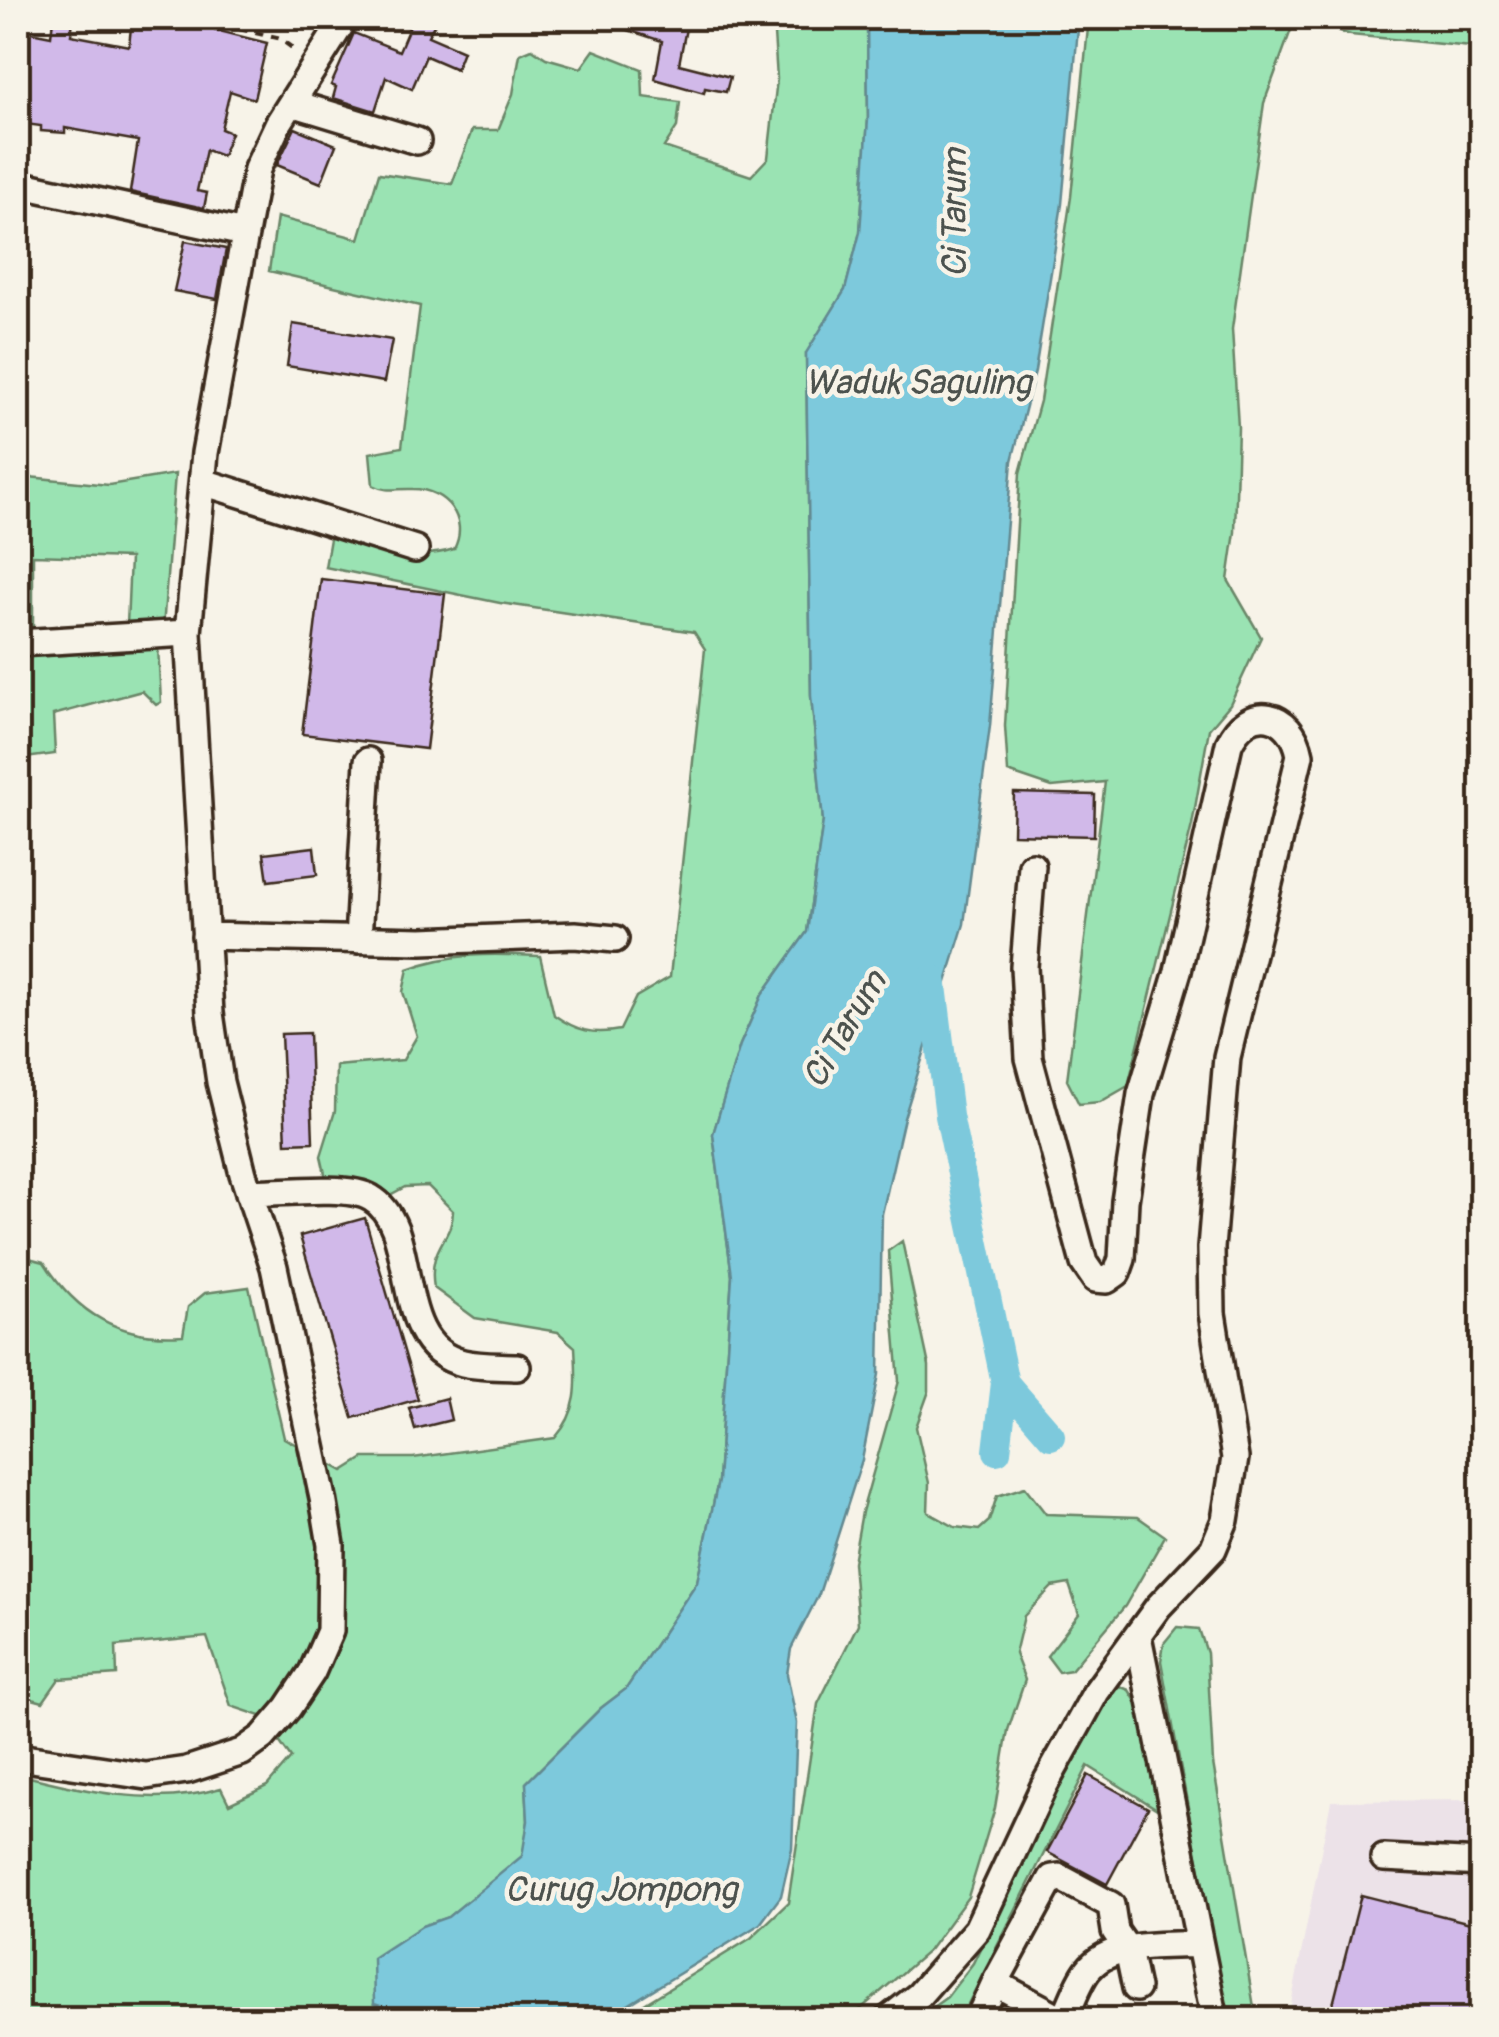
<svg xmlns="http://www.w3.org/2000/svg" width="1499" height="2037" font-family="Pangolin,sans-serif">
	<rect width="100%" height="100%" fill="#f7f3e8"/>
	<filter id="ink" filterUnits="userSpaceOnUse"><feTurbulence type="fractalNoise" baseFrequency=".01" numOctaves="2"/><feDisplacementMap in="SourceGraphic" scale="20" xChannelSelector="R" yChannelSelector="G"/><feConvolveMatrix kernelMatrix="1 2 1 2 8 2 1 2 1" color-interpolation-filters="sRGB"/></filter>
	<g filter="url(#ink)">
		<!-- built -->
		<path fill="#ece2e8" d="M 1481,1800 L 1481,2019 L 1288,2020 L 1331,1801 Z"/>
		<!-- green -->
		<path fill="#9ae3b3" stroke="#6a8668" stroke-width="2.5" d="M 773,18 L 867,18 L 868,119 L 860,232 L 845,290 L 806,354 L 811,696 L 823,821 L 807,932 L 762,995 L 740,1045 L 713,1134 L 732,1276 L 718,1481 L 697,1582 L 626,1689 L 601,1708 L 526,1783 L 528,1821 L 523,1856 L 448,1917 L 422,1926 L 401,1942 L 374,2004 L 423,2019 L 18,2019 L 18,1774 C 83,1791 155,1808 221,1788 L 229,1804 L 267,1786 L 291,1758 L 261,1716 L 231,1706 L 207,1637 L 116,1646 L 117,1675 L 59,1679 L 43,1702 L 18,1695 L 18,1255 L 44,1262 C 77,1314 120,1340 183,1335 L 188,1307 L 205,1293 L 249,1287 L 284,1438 L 343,1471 L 364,1458 L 413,1458 L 555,1438 C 580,1410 577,1383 575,1347 L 558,1332 L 475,1318 L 434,1288 C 427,1246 453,1240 453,1211 L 428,1186 L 405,1187 L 384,1198 L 347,1180 L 326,1178 L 321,1156 L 335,1111 L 336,1066 L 403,1060 L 417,1036 L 403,992 L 408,969 C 452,952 494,954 540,956 L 554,1015 C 577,1031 593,1035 620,1030 L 636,997 L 670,977 L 705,649 L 694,632 L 500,603 L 325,567 L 331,533 C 373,546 411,563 454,549 C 470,519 445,489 413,489 C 396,488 388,493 373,485 L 370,453 L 402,447 L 420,306 L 269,271 L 277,217 L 359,239 L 379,173 L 452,184 L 472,130 L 498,130 L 513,94 L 520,54 L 532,49 L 546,58 L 581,68 L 594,50 L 642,69 L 643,97 L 680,102 L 677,127 L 664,147 L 751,176 L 768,158 L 777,79 Z
			M 1089,18 L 1481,18 L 1482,48 L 1351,35 L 1295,19 L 1264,103 L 1232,329 L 1238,427 L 1235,532 L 1228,580 L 1261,637 L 1230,704 L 1209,729 L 1192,825 L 1128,1086 L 1100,1102 L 1079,1104 L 1067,1080 L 1105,782 L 1052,787 L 1008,772 L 1005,726 L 1020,473 L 1040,401 L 1071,197 Z
			M 175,474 L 163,628 L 127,625 L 130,558 L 33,555 L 33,646 L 158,647 L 161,702 L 156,705 L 142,691 L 53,715 L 55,754 L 18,759 L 18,476 L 109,485 Z
			M 902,1241 L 929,1366 L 929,1391 L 916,1427 L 929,1483 L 928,1512 L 955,1527 L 979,1530 L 989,1521 L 997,1496 L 1025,1487 L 1046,1514 L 1138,1517 L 1165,1536 L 1125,1606 L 1071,1670 L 1059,1672 L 1047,1656 L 1079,1614 L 1069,1584 L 1052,1587 L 1024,1616 L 1015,1654 L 1025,1680 L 1008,1730 L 995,1808 L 968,1897 L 929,1950 L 849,2019 L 620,2019 L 751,1938 L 788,1903 L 818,1704 L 858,1624 L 853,1562 L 862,1512 L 899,1381 L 888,1251 Z
			M 1177,1627 L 1199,1629 L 1207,1653 L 1213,1763 L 1256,2019 L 1227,2019 L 1161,1661 L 1164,1643 Z
			M 1119,1686 L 1129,1690 L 1137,1703 L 1162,1812 L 1088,1766 L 964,2012 L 958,2019 L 915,2020 L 947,1997 L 973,1963 L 1087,1725 L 1113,1688 Z"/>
		<!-- water -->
		<path fill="#7dc9dc" stroke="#638990" stroke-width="2.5" d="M 867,18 L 1079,18 L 1062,204 L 1035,371 L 1012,461 L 990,726 L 964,924 L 904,1118 L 882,1214 L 879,1374 L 862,1460 L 819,1594 L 791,1649 L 787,1674 L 797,1723 L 792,1848 L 781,1896 L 760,1924 L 605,2019 L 423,2019 L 374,2004 L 373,1958 L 422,1926 L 448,1917 L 522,1856 L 528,1821 L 526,1783 L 601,1708 L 626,1689 L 697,1582 L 718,1481 L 732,1276 L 713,1134 L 740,1045 L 762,995 L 807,932 L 823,821 L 811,696 L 806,353 L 845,290 L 860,232 L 868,119 Z"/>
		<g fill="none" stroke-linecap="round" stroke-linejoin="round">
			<!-- canal -->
			<path stroke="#7dc9dc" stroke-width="28" d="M 932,978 L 949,1116 L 1005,1383 L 997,1451
				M 1005,1383 L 1051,1436"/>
		</g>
		<!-- building -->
		<path fill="#d1b9e9" stroke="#3b2a1e" stroke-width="2.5" d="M 132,18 L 176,20 L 267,43 L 254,99 L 230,91 L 221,129 L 231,133 L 222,156 L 206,150 L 197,191 L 207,193 L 204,208 L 130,192 L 138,141 L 65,128 L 65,133 L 41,131 L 41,126 L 18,123 L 21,30 L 51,36 L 53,19 L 73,21 L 71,35 L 129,46 Z
			M 413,18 L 438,18 L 428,36 L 463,51 L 456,69 L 426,56 L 412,89 L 386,77 L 375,111 L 333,98 L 336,87 L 331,85 L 354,33 L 399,51 Z
			M 604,18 L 688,18 L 679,64 L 730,77 L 726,92 L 705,88 L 704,93 L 655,79 L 662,41 L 603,22 Z
			M 295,128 L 336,145 L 321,183 L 277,165 Z
			M 185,241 L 226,249 L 217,299 L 174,291 Z
			M 293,324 L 392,340 L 384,382 L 287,366 Z
			M 321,579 L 445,594 L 426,749 L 302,734 Z
			M 1014,793 L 1095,795 L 1094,836 L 1013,834 Z
			M 314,847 L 317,875 L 268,881 L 264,853 Z
			M 309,1033 L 313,1142 L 286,1143 L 281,1034 Z
			M 365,1218 L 418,1399 L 353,1418 L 300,1236 Z
			M 446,1398 L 451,1420 L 415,1429 L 409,1408 Z
			M 1088,1775 L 1148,1808 L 1107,1884 L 1047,1852 Z
			M 1361,1895 L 1482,1926 L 1482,2020 L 1329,2020 Z"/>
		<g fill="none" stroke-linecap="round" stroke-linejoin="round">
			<!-- minor casing -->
			<g stroke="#3b2a1e" stroke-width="32">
				<path id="minor" d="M 292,103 L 417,141
					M 18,184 L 244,233
					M 203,482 L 415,549
					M 18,643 L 188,633
					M 205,936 L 422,941 L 575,935 L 615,939
					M 358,940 L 368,761
					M 249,1193 C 278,1193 348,1184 371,1198 C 423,1228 387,1345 463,1363 C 480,1367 500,1366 517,1367
					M 1138,1636 L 1215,2020
					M 18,1757 L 146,1776 L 187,1770 L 242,1752 L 263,1737 L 288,1708 L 312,1672 L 330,1631 L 331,1545 L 323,1498 L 274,1267 L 243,1174 L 220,1082 L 210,1013 L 188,633 L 205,453 L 257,169 L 278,124 L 345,18
					M 1384,1858 L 1482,1863
					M 887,2020 L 919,1995 L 977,1929 L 1044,1786 L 1096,1692 L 1158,1607 L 1213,1549 L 1225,1520 L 1235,1458 L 1212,1313 L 1211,1248 L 1227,1057 L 1300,755 C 1292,711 1248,702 1229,744 L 1178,971 L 1141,1094 L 1125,1201 L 1122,1259 L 1117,1273 L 1107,1280 L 1095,1279 L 1084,1263 L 1029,1058 L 1024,967 L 1032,866
					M 978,2020 L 995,1983
					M 1064,2020 L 995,1983 L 1052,1878 L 1059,1877 L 1111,1905 L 1115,1931 L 1128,1950 L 1136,1988
					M 1064,2020 C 1071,2004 1078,1983 1088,1970 C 1111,1940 1166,1947 1199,1944"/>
			</g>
			<!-- path -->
			<path stroke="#3b2a1e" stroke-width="5" stroke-dasharray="8 8" stroke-linecap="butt" d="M 193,18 L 279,38 L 297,51"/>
			<!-- minor -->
			<use href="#minor" stroke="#f7f3e8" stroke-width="25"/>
		</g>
	</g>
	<g text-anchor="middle" stroke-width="9" stroke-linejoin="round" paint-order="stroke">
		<!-- water labels -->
		<g font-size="35" font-style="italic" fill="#4c524e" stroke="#f7f3e8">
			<text transform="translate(954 213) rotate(-90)" y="12">Ci Tarum</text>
			<text x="918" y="394">Waduk Saguling</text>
			<text transform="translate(844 1029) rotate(-59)" y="12">Ci Tarum</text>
			<text x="621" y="1901">Curug Jompong</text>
		</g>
	</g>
	<!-- margin -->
	<rect width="1499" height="2037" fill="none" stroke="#f7f3e8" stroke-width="60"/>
	<rect x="30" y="30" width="1439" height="1977" fill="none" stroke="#3b2a1e" stroke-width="4" filter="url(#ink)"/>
</svg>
